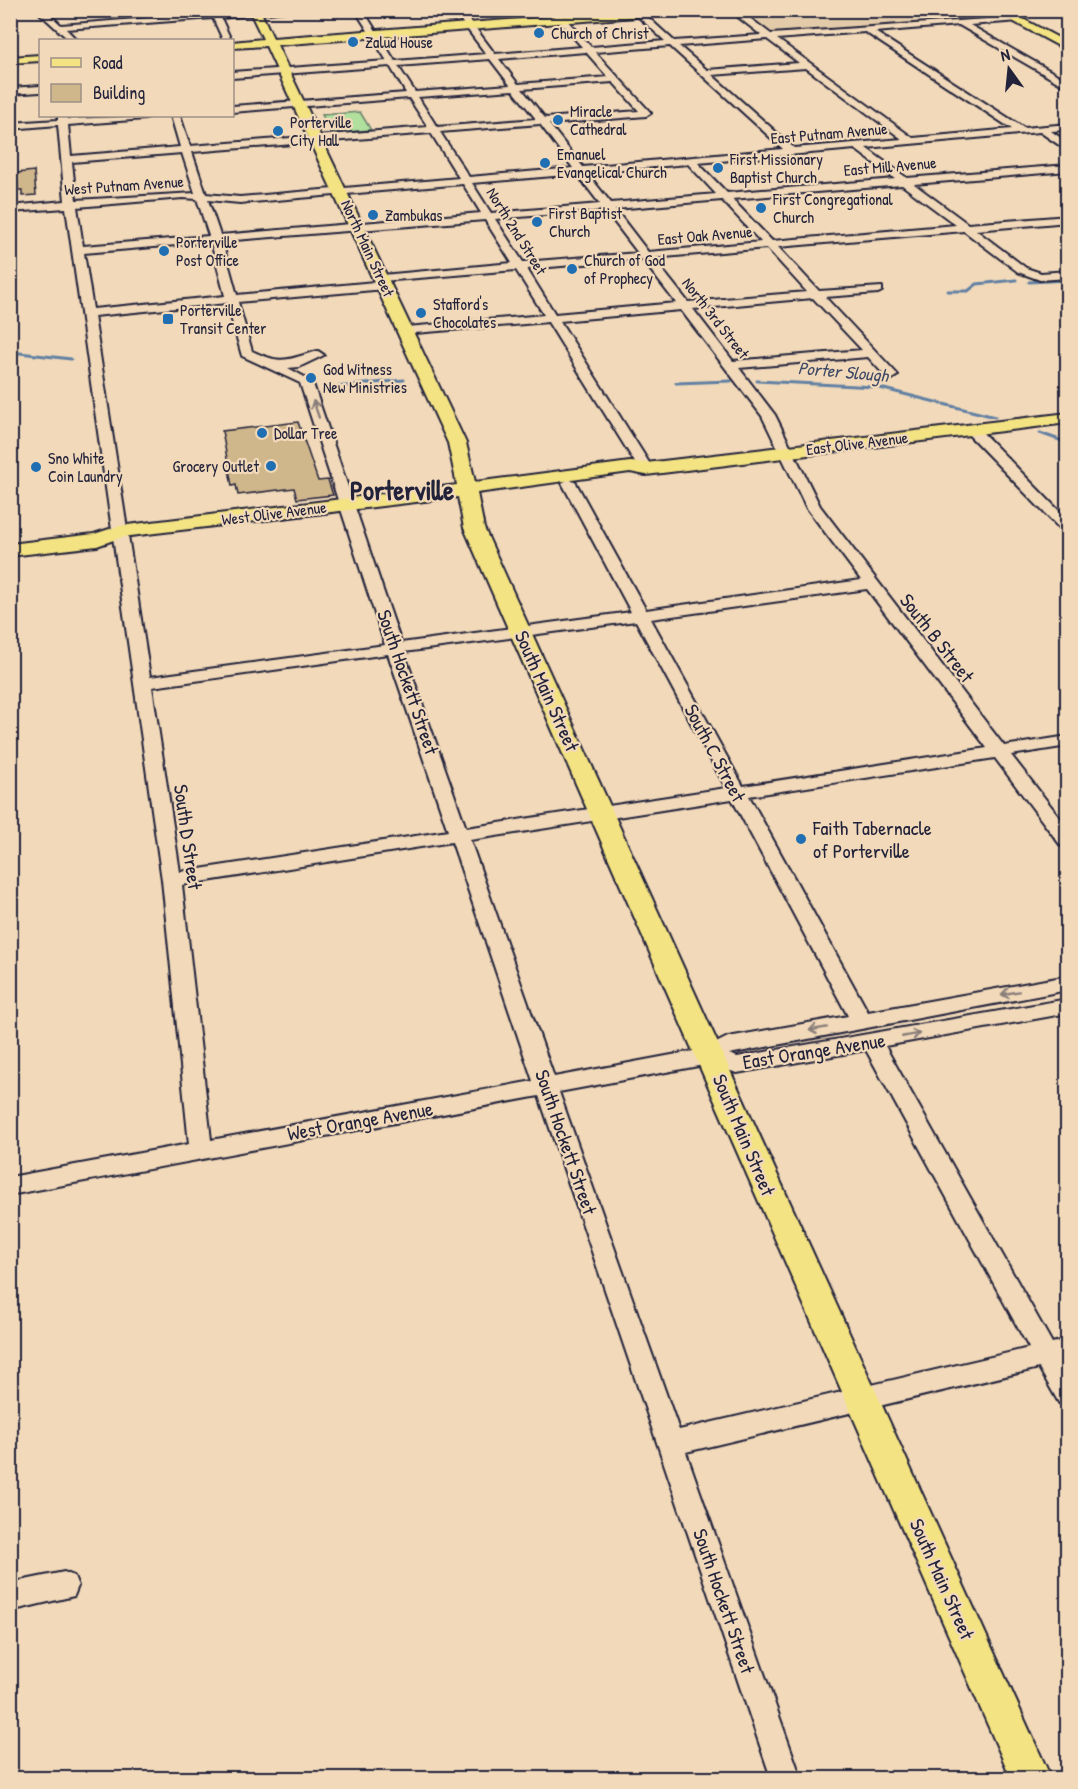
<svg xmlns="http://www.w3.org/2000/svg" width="1078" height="1789" font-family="'Patrick Hand',sans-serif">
	<rect width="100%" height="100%" fill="#f1d9b9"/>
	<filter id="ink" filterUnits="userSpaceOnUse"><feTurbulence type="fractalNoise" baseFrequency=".0167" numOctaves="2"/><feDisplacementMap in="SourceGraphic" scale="12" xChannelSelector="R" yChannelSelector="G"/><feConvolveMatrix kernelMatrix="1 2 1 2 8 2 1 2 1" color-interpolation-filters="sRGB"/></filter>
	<g filter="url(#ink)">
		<!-- built -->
		<path fill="#e3cba9" d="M 757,10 L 986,10 L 998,16 L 775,34 L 745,13 Z"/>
		<!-- green -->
		<path fill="#b1df9e" stroke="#6a806c" stroke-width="1.5" d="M 360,112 L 371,130 L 332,133 L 322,115 Z"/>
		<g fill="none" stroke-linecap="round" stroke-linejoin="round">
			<!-- stream -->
			<path stroke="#6280a3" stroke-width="3" d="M 1029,282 L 1068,280
				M 948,291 L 968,291 L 977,284 L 1016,280
				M 11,352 L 71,359
				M 757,381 L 876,387 L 995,417
				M 676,383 L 731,381
				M 327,388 L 404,380
				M 1040,433 L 1068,443"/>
		</g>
		<!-- building -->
		<path fill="#d0b68b" stroke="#22223b" stroke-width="1.5" d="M 34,171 L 36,195 L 22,196 L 22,190 L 18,190 L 17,173 Z
			M 298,422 L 318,481 L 328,480 L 333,495 L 297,499 L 294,488 L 238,495 L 236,485 L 232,486 L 222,431 Z"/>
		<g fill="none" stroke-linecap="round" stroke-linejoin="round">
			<!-- minor casing -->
			<g stroke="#22223b" stroke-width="4">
				<path id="minor" d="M 36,10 L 45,10 L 61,25 L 211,13 L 210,10 L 219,13 L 296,10 L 221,18 L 231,40 L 223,40 L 213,18 L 66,29 L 77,40 L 69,40 Z
					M 355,10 L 363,10 L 395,61 L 486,54 L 453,10 L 462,10 L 495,54 L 582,47 L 549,10 L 558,10 L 591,47 L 665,41 L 631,10 L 640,10 L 674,41 L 761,35 L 729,10 L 739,10 L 771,34 L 1015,17 L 1018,21 L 970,25 L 1068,81 L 1068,88 L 959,25 L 875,32 L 1024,128 L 1068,124 L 1068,130 L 1051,131 L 1068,143 L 1068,151 L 1040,132 L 866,148 L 907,178 L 1068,165 L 1068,171 L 914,184 L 968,224 L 1068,216 L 1068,222 L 976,230 L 1026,268 L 1041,273 L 1068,271 L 1068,278 L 1040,280 L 1018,272 L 964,231 L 778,247 L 819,291 L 882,287 L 882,291 L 878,293 L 825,297 L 898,375 L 892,379 L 887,378 L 868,357 L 739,368 L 775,415 L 820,506 L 1004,746 L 1068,736 L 1068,746 L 1011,755 L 1068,828 L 1068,848 L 1061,846 L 995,758 L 749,796 L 868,1012 L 1068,976 L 1068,990 L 729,1054 L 737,1057 L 1068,999 L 1068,1013 L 885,1046 L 1052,1343 L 1068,1339 L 1068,1361 L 1063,1362 L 1068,1370 L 1068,1406 L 1059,1403 L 1039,1368 L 686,1452 L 801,1778 L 771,1778 L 539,1096 L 10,1195 L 10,1177 L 189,1144 L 162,880 L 66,208 L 10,212 L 10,206 L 65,201 L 58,125 L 10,129 L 10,123 L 58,120 L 58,116 L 66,116 L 67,119 L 150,116 L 145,119 L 68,125 L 71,156 L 180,147 L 171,116 L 180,116 L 190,146 L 428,127 L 409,98 L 232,112 L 232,106 L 406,93 L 390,66 L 232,78 L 232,72 L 387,61 ZM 865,32 L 1012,129 L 913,138 L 777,39 ZM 767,39 L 799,63 L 707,70 L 679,46 ZM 670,46 L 783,149 L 583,167 L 549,124 L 646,116 L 651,113 L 595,52 ZM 586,52 L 608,77 L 518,84 L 499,59 ZM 490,59 L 510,85 L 415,92 L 398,66 ZM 806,68 L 902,139 L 794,148 L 712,75 ZM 613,82 L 639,111 L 545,118 L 522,89 ZM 513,90 L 536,119 L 437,127 L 418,97 ZM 540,124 L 573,168 L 469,177 L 440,132 ZM 431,133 L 459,178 L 240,197 L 206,194 L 192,152 ZM 855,149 L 895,179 L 727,193 L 698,163 ZM 182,153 L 195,193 L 76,200 L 72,162 ZM 688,164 L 716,194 L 611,203 L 587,173 ZM 577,174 L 600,204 L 491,213 L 472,183 ZM 463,184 L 481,213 L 220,235 L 208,200 L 240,203 ZM 902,185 L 956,225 L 772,241 L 732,199 ZM 183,198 L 197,199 L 209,236 L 83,246 L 77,207 ZM 722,200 L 761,242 L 648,252 L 615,209 ZM 605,210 L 638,253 L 523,262 L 495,219 ZM 485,220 L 512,263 L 382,275 L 376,278 L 382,281 L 516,270 L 544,315 L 407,327 L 403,328 L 403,334 L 548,322 L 639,469 L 646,473 L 653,469 L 560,321 L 681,310 L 762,416 L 806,507 L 861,580 L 646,610 L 576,483 L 569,479 L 562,483 L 631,612 L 401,643 L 312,381 L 288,368 L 299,367 L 324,355 L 318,351 C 287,359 284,366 252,351 L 238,302 L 385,289 L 391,285 L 385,281 L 237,295 L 222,241 ZM 211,242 L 225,296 L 93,309 L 84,253 ZM 767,248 L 807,292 L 688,302 L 653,258 ZM 642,259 L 676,303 L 555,314 L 527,269 ZM 813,298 L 862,350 L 733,361 L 693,309 ZM 227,303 L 242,356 L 300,383 L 385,645 L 150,677 L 94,316 ZM 867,589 L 987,748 L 743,786 L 651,619 ZM 636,621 L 726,788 L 466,828 L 404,652 ZM 388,654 L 448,831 L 180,872 L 152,687 ZM 732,799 L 848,1016 L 728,1037 L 704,1049 L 554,1077 L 470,840 ZM 452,842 L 533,1081 L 211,1140 L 182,885 ZM 866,1050 L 1029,1348 L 679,1430 L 559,1092 L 709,1064 L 737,1073 Z
					M 40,86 L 40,92 L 10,94 L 10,88 Z
					M 972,426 L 977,427 L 1068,520 L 1068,533 L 1063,532 L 967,433 L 967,427 Z
					M 64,1572 L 74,1576 L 78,1586 L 74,1596 L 10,1611 L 10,1583 Z"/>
			</g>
			<!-- major casing -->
			<g stroke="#22223b" stroke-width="4">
				<path id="major" d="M 249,10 L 260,10 L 273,38 L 639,10 L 692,10 L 687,13 L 277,45 L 466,443 L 475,482 L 630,462 L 646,463 L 1068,413 L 1068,423 L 646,475 L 630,472 L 477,493 L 484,528 L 1051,1778 L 1011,1778 L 464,528 L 458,497 L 122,537 L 97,546 L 10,556 L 10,544 L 94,534 L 119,526 L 457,485 L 448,443 L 266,46 L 232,48 L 232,42 L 263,39 Z
					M 992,10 L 1006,10 L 1068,43 L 1068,51 Z
					M 40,55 L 40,61 L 10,63 L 10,57 Z"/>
			</g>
			<!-- minor -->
			<use href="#minor" fill="#f1d9b9" fill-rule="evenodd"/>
			<!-- major -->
			<use href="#major" fill="#f4e382" fill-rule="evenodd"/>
		</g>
		<!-- one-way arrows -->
		<defs><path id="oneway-shaft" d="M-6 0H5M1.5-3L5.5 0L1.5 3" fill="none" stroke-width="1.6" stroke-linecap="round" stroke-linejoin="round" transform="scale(1.5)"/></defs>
		<g stroke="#8a7e7a">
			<use href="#oneway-shaft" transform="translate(316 409) rotate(-109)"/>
			<use href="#oneway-shaft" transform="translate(1010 993) rotate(170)"/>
			<use href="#oneway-shaft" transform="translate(818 1029) rotate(170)"/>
			<use href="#oneway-shaft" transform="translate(911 1035) rotate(-11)"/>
		</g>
	</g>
	<!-- markers -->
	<g fill="#1f6fb2" stroke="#f1d9b9" stroke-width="2">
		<circle cx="539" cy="33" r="6"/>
		<circle cx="353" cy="42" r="6"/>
		<circle cx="558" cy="120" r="6"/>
		<circle cx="278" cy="131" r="6"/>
		<circle cx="545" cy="163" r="6"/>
		<circle cx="718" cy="168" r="6"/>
		<circle cx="761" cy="208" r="6"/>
		<circle cx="373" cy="215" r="6"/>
		<circle cx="537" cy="222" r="6"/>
		<circle cx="164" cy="251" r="6"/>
		<circle cx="572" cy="269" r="6"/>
		<circle cx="421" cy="313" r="6"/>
		<rect x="162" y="313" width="12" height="12" rx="3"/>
		<circle cx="311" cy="378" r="6"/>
		<circle cx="262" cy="433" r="6"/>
		<circle cx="271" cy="466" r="6"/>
		<circle cx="36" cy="467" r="6"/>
		<circle cx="801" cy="839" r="6"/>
	</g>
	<g text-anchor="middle" stroke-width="4.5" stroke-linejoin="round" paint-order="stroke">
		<!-- far-poi labels -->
		<g font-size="16" fill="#22223b" stroke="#f1d9b9" text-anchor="start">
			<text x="551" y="39">Church of Christ</text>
			<text x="365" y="48">Zalud House</text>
			<text x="570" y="117">Miracle<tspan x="570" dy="18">Cathedral</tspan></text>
			<text x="290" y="128">Porterville<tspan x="290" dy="18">City Hall</tspan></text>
			<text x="557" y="160">Emanuel<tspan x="557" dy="18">Evangelical Church</tspan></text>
			<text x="730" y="165">First Missionary<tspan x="730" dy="18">Baptist Church</tspan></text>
			<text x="773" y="205">First Congregational<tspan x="773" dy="18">Church</tspan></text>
			<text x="549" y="219">First Baptist<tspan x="549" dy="18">Church</tspan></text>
			<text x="385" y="221">Zambukas</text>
			<text x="176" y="248">Porterville<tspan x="176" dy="18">Post Office</tspan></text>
			<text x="584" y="266">Church of God<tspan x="584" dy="18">of Prophecy</tspan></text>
			<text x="433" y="310">Stafford's<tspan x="433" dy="18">Chocolates</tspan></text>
			<text x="180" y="316">Porterville<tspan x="180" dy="18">Transit Center</tspan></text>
			<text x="323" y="375">God Witness<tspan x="323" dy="18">New Ministries</tspan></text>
			<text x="274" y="439">Dollar Tree</text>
			<text x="48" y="464">Sno White<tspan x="48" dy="18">Coin Laundry</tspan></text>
			<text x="259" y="472" text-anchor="end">Grocery Outlet</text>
		</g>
		<!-- far-street labels -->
		<g font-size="16" fill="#22223b" stroke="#f1d9b9">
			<text transform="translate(829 133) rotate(-5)" y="6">East Putnam Avenue</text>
			<text transform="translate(890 166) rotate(-5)" y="6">East Mill Avenue</text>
			<text transform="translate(124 185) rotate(-4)" y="6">West Putnam Avenue</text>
			<text transform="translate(517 231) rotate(58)" y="6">North 2nd Street</text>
			<text transform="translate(705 235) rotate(-5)" y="6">East Oak Avenue</text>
			<text transform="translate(368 248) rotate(65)" y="6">North Main Street</text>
			<text transform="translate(716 318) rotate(52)" y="6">North 3rd Street</text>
			<text transform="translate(857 443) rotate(-7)" y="6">East Olive Avenue</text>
			<text transform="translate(274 513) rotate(-7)" y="6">West Olive Avenue</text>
		</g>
		<!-- far-water labels -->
		<g font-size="18" font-style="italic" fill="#3d4966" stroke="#f1d9b9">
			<text transform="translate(843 372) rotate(5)" y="6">Porter Slough</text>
		</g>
		<!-- street labels -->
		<g font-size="20" fill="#22223b" stroke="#f1d9b9">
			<text transform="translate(937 638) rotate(52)" y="7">South B Street</text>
			<text transform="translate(408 682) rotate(71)" y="7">South Hockett Street</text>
			<text transform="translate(547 691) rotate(66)" y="7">South Main Street</text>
			<text transform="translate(715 753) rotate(62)" y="7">South C Street</text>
			<text transform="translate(188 837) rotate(82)" y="7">South D Street</text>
			<text transform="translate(814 1051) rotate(-9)" y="7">East Orange Avenue</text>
			<text transform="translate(360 1121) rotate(-10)" y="7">West Orange Avenue</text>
			<text transform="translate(744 1135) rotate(67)" y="7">South Main Street</text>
			<text transform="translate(566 1142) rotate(71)" y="7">South Hockett Street</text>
			<text transform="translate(942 1579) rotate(66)" y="7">South Main Street</text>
			<text transform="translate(724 1601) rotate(71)" y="7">South Hockett Street</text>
		</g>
		<!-- poi labels -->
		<g font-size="20" fill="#22223b" stroke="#f1d9b9" text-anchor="start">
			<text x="813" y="835">Faith Tabernacle<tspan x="813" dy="23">of Porterville</tspan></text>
		</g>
		<!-- far-town labels -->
		<g font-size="27" font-weight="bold" fill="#22223b" stroke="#f1d9b9">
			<text x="402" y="500">Porterville</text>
		</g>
	</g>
	<!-- margin -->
	<rect width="1078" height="1789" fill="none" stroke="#f1d9b9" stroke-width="36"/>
	<rect x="18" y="18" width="1042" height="1753" fill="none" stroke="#22223b" stroke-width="2" filter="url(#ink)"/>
	<!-- legend -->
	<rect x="39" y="39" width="195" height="78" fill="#f1d9b9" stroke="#9e9087" stroke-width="1.5"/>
	<rect x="51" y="58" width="30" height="9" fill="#f4e382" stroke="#9e9087" stroke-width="1.5"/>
	<text x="93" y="69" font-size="18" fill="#22223b">Road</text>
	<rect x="51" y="84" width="30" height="18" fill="#d0b68b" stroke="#9e9087" stroke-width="1.5"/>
	<text x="93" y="99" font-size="18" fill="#22223b">Building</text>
	<!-- north arrow -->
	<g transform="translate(1009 69) rotate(345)" stroke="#f1d9b9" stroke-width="4.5" paint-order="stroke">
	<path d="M0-4.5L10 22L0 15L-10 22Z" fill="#22223b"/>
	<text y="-9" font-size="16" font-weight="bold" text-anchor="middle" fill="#22223b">N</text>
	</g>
</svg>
